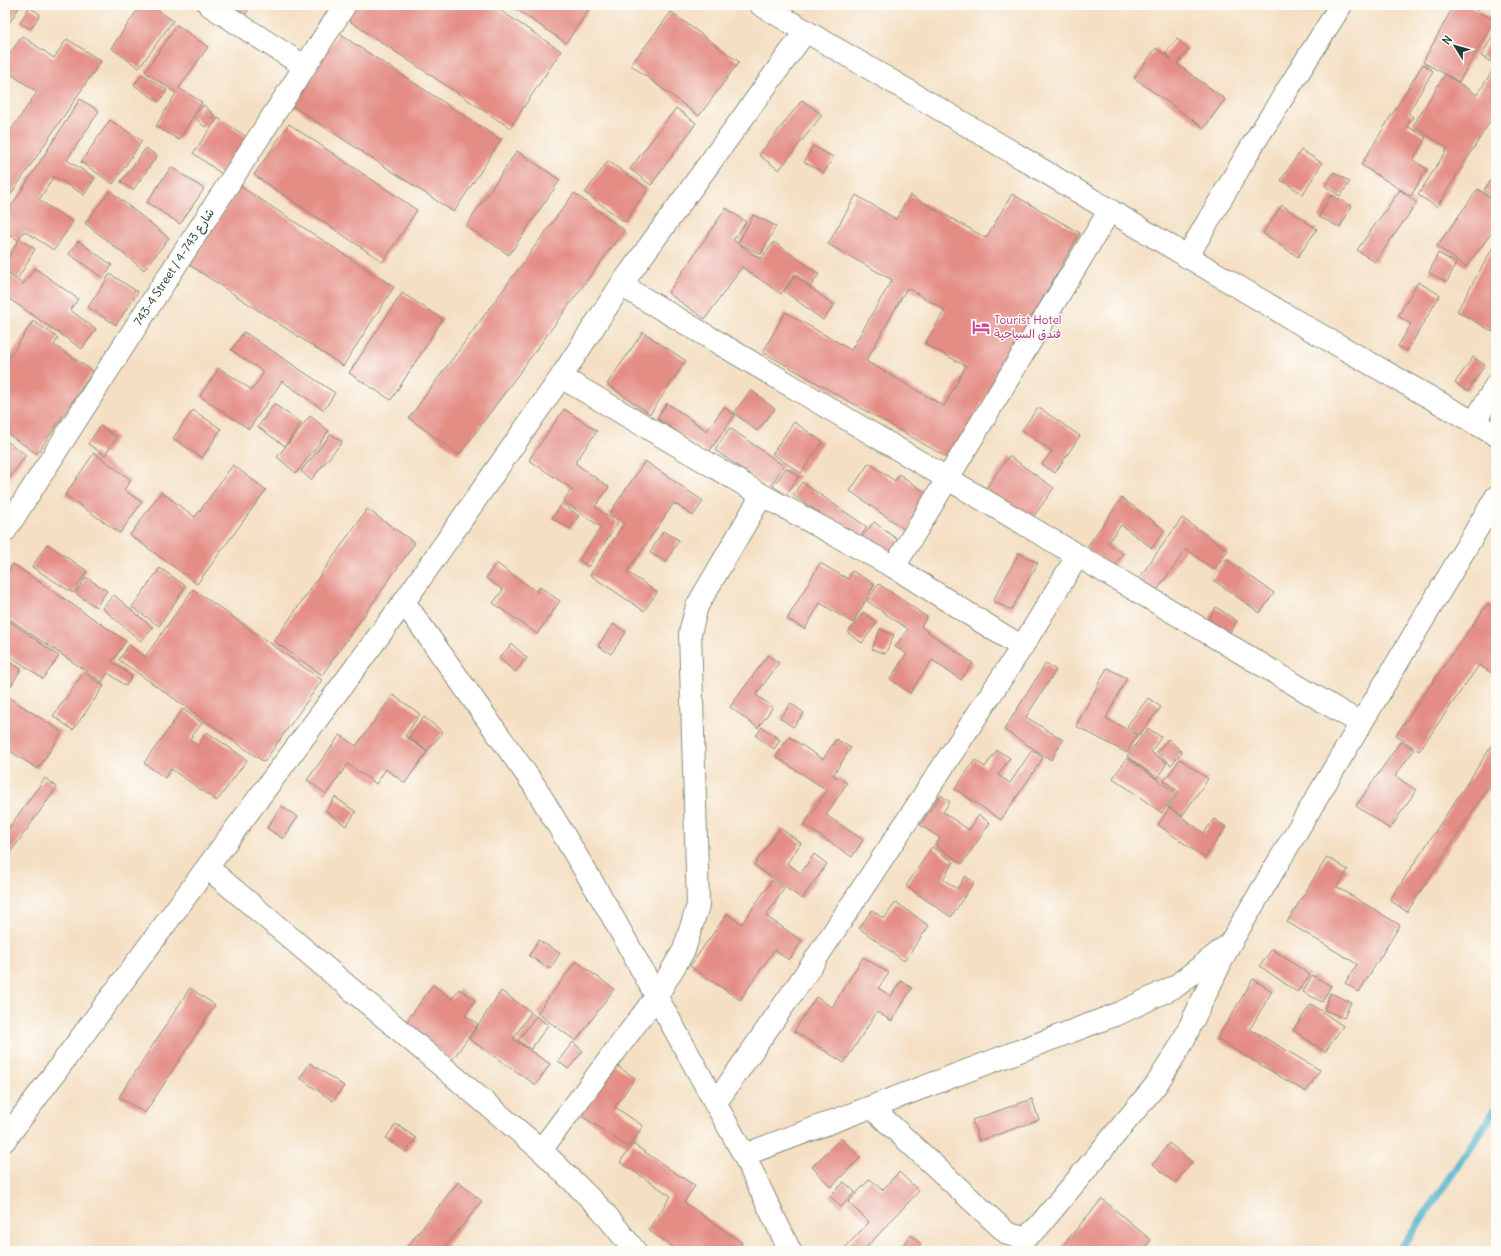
<svg xmlns="http://www.w3.org/2000/svg" width="1501" height="1256" font-family="Delius,'Playpen Sans Arabic',sans-serif">
	<rect width="100%" height="100%" fill="#fdfcf7"/>
	<filter id="ink" filterUnits="userSpaceOnUse"><feTurbulence type="fractalNoise" baseFrequency=".025" numOctaves="2"/><feDisplacementMap in="SourceGraphic" scale="8" xChannelSelector="R" yChannelSelector="G"/><feConvolveMatrix kernelMatrix="1 2 1 2 8 2 1 2 1" color-interpolation-filters="sRGB"/></filter>
	<filter id="wash" filterUnits="userSpaceOnUse"><feTurbulence type="fractalNoise" baseFrequency=".012" numOctaves="4" result="noise"/><feDisplacementMap in="SourceGraphic" scale="16" xChannelSelector="R" yChannelSelector="G"/><feGaussianBlur stdDeviation="0.9" result="paint"/><feColorMatrix in="noise" values="0 0 0 0 0 0 0 0 0 0 0 0 0 0 0 0 0 1.4 0 .05"/><feComposite in="paint" operator="in"/></filter>
	<g filter="url(#wash)">
		<rect width="100%" height="100%" fill="#f4dfc3"/>
		<g fill="none" stroke-linecap="round" stroke-linejoin="round">
			<!-- stream -->
			<path stroke="#4db0cc" stroke-width="8" d="M 1400,1251 L 1496,1109"/>
		</g>
		<g id="blocks">
			<!-- building -->
			<path fill="#e48d85" fill-rule="evenodd" d="M 5,5 L 21,5 L 5,29 Z
				M 141,5 L 151,5 L 173,21 L 139,68 L 111,48 Z
				M 223,5 L 252,5 L 242,19 Z
				M 354,5 L 492,5 L 561,51 L 510,128 L 345,18 Z
				M 510,5 L 592,5 L 566,43 Z
				M 1454,5 L 1467,5 L 1494,20 L 1459,82 L 1423,62 Z
				M 29,7 L 40,14 L 31,29 L 20,23 Z
				M 671,12 L 739,62 L 699,116 L 631,65 Z
				M 177,25 L 208,47 L 179,88 L 202,102 L 179,140 L 156,126 L 176,93 L 145,72 Z
				M 1496,30 L 1496,112 L 1437,207 L 1418,195 L 1448,148 L 1413,126 L 1445,74 L 1477,95 L 1496,65 L 1481,56 Z
				M 338,33 L 501,140 L 454,212 L 291,105 Z
				M 22,36 L 54,58 L 67,39 L 101,61 L 5,203 L 5,139 L 37,92 L 5,70 L 5,61 Z
				M 1177,39 L 1189,49 L 1177,64 L 1225,99 L 1204,128 L 1134,78 L 1156,48 L 1172,60 L 1165,54 Z
				M 1423,64 L 1433,71 L 1408,113 L 1413,117 L 1407,126 L 1426,137 L 1413,160 L 1427,169 L 1411,196 L 1361,165 Z
				M 142,74 L 167,90 L 159,102 L 134,85 Z
				M 80,99 L 99,111 L 67,160 L 95,178 L 84,195 L 54,176 L 39,200 L 73,222 L 54,250 L 24,231 L 18,240 L 5,232 L 5,216 Z
				M 802,100 L 822,115 L 779,170 L 759,155 Z
				M 204,105 L 215,116 L 205,127 L 193,116 Z
				M 676,108 L 696,123 L 651,185 L 630,169 Z
				M 218,118 L 248,138 L 222,174 L 193,153 Z
				M 110,120 L 142,141 L 113,184 L 81,162 Z
				M 289,124 L 417,210 L 383,262 L 254,175 Z
				M 813,146 L 833,157 L 824,173 L 804,162 Z
				M 146,148 L 157,156 L 133,190 L 121,182 Z
				M 1301,150 L 1322,163 L 1303,194 L 1281,180 Z
				M 517,151 L 560,180 L 509,255 L 466,226 Z
				M 608,161 L 648,189 L 625,222 L 585,193 Z
				M 171,167 L 204,189 L 180,224 L 147,202 Z
				M 1334,172 L 1350,182 L 1340,196 L 1325,186 Z
				M 1496,173 L 1496,199 L 1484,190 Z
				M 240,186 L 394,287 L 343,366 L 188,264 Z
				M 1478,189 L 1496,202 L 1496,227 L 1466,267 L 1437,246 Z
				M 1400,190 L 1417,203 L 1375,262 L 1357,250 Z
				M 110,191 L 169,238 L 144,270 L 85,223 Z
				M 574,193 L 624,230 L 459,455 L 409,418 Z
				M 1012,194 L 1080,233 L 950,459 L 763,352 L 785,312 L 851,350 L 892,280 L 828,244 L 856,195 L 896,219 L 910,195 L 986,238 ZM 907,288 L 945,310 L 925,344 L 966,366 L 944,406 L 866,361 Z
				M 1331,195 L 1352,206 L 1340,227 L 1319,217 Z
				M 1282,205 L 1317,229 L 1298,257 L 1263,233 Z
				M 726,208 L 746,222 L 733,240 L 761,259 L 774,242 L 819,274 L 811,286 L 795,274 L 781,294 L 742,267 L 705,319 L 668,293 Z
				M 753,215 L 776,226 L 761,254 L 738,243 Z
				M 19,239 L 35,249 L 18,278 L 5,270 L 5,264 Z
				M 78,241 L 112,265 L 103,278 L 69,254 Z
				M 1496,242 L 1496,331 L 1495,333 L 1457,311 Z
				M 1438,253 L 1456,263 L 1447,282 L 1429,273 Z
				M 35,268 L 78,299 L 70,310 L 96,329 L 82,349 L 5,296 L 5,272 L 23,284 Z
				M 110,274 L 138,292 L 116,325 L 88,307 Z
				M 795,276 L 834,305 L 823,320 L 784,291 Z
				M 1418,282 L 1440,295 L 1407,351 L 1398,346 L 1411,324 L 1398,316 Z
				M 402,293 L 443,319 L 391,400 L 349,373 Z
				M 33,321 L 58,338 L 54,345 L 93,371 L 37,454 L 5,432 L 5,364 Z
				M 244,332 L 335,393 L 324,410 L 282,381 L 249,429 L 200,396 L 219,368 L 252,390 L 264,372 L 231,350 Z
				M 643,332 L 686,361 L 650,414 L 607,384 Z
				M 1473,357 L 1485,365 L 1468,391 L 1455,383 Z
				M 751,390 L 775,409 L 757,431 L 734,413 Z
				M 667,403 L 707,431 L 724,407 L 735,415 L 708,453 L 657,418 Z
				M 274,404 L 301,423 L 285,446 L 258,427 Z
				M 1038,407 L 1080,436 L 1055,473 L 1042,464 L 1052,451 L 1022,430 Z
				M 564,409 L 597,431 L 575,463 L 609,487 L 595,507 L 618,523 L 588,567 L 579,560 L 601,527 L 563,501 L 572,489 L 529,460 Z
				M 193,410 L 221,429 L 202,458 L 173,438 Z
				M 310,416 L 329,431 L 296,473 L 277,457 Z
				M 794,422 L 823,442 L 801,473 L 772,454 Z
				M 100,426 L 117,437 L 105,455 L 88,444 Z
				M 730,428 L 784,466 L 769,488 L 715,450 Z
				M 331,434 L 342,442 L 311,480 L 301,471 Z
				M 5,440 L 26,455 L 5,484 Z
				M 94,453 L 131,480 L 124,490 L 142,502 L 120,533 L 65,495 Z
				M 1009,456 L 1054,488 L 1026,527 L 981,495 Z
				M 645,461 L 703,501 L 693,516 L 674,503 L 627,572 L 657,592 L 644,611 L 590,575 L 624,524 L 609,514 Z
				M 869,463 L 895,481 L 899,474 L 932,497 L 908,532 L 850,491 Z
				M 233,465 L 266,490 L 197,584 L 130,535 L 161,492 L 195,517 Z
				M 786,468 L 799,476 L 786,495 L 773,486 Z
				M 802,482 L 867,527 L 858,540 L 793,495 Z
				M 1122,498 L 1165,530 L 1152,548 L 1121,525 L 1108,543 L 1123,554 L 1113,568 L 1086,548 Z
				M 562,504 L 579,516 L 570,529 L 552,518 Z
				M 367,509 L 415,543 L 322,675 L 274,641 Z
				M 1182,518 L 1228,550 L 1214,570 L 1186,549 L 1154,595 L 1136,582 Z
				M 874,522 L 902,543 L 890,558 L 862,537 Z
				M 663,531 L 679,540 L 666,562 L 650,553 Z
				M 47,544 L 87,571 L 73,593 L 32,567 Z
				M 1019,553 L 1038,563 L 1011,610 L 993,601 Z
				M 1226,559 L 1274,593 L 1260,613 L 1212,579 Z
				M 496,563 L 537,592 L 540,587 L 560,601 L 537,634 L 493,603 L 503,590 L 486,578 Z
				M 820,563 L 848,579 L 852,571 L 875,584 L 853,623 L 820,603 L 805,629 L 787,619 Z
				M 13,564 L 126,641 L 112,662 L 132,676 L 126,686 L 108,673 L 102,682 L 5,616 L 5,575 Z
				M 160,568 L 186,586 L 159,626 L 132,607 Z
				M 86,577 L 107,591 L 96,607 L 75,593 Z
				M 879,584 L 927,617 L 921,627 L 973,663 L 961,680 L 932,660 L 910,693 L 890,679 L 907,654 L 895,647 L 908,629 L 867,601 Z
				M 193,589 L 322,680 L 264,762 L 119,660 L 129,645 L 145,657 Z
				M 114,595 L 153,628 L 141,641 L 102,608 Z
				M 1488,603 L 1496,608 L 1496,676 L 1479,665 L 1419,751 L 1396,735 Z
				M 1216,607 L 1237,621 L 1228,636 L 1207,622 Z
				M 863,612 L 877,623 L 862,643 L 848,633 Z
				M 5,618 L 59,656 L 43,679 L 5,652 Z
				M 613,624 L 626,632 L 611,654 L 598,646 Z
				M 880,629 L 894,635 L 885,654 L 872,649 Z
				M 512,644 L 527,658 L 515,672 L 499,658 Z
				M 768,655 L 779,663 L 756,695 L 773,707 L 758,728 L 730,707 Z
				M 5,659 L 21,669 L 11,686 L 5,682 Z
				M 1046,663 L 1056,670 L 1026,717 L 1063,740 L 1051,760 L 1004,730 Z
				M 1107,668 L 1127,678 L 1106,718 L 1137,735 L 1127,753 L 1076,726 Z
				M 84,672 L 104,686 L 73,730 L 53,716 Z
				M 5,695 L 62,732 L 38,769 L 5,748 Z
				M 393,695 L 420,714 L 405,736 L 427,752 L 405,783 L 386,769 L 376,784 L 348,764 L 326,794 L 307,780 L 340,735 L 356,746 Z
				M 1148,698 L 1161,707 L 1139,735 L 1127,726 Z
				M 791,703 L 804,713 L 793,727 L 780,718 Z
				M 183,709 L 202,723 L 190,739 L 198,745 L 207,732 L 247,760 L 217,801 L 171,769 L 165,778 L 144,763 Z
				M 424,717 L 443,732 L 427,751 L 409,737 Z
				M 762,727 L 780,740 L 774,749 L 756,736 Z
				M 1148,728 L 1161,737 L 1151,752 L 1167,763 L 1157,778 L 1127,756 Z
				M 789,737 L 823,759 L 836,739 L 851,748 L 833,775 L 847,783 L 826,815 L 863,840 L 852,857 L 804,825 L 827,790 L 776,757 Z
				M 1168,739 L 1182,752 L 1171,765 L 1157,752 Z
				M 1401,741 L 1414,750 L 1395,776 L 1416,790 L 1390,829 L 1356,806 Z
				M 1493,744 L 1496,746 L 1496,776 L 1407,912 L 1390,900 Z
				M 997,750 L 1010,758 L 998,775 L 1010,783 L 1032,750 L 1043,758 L 1001,820 L 955,789 L 975,760 L 985,767 Z
				M 1127,758 L 1176,793 L 1162,813 L 1113,778 Z
				M 1180,759 L 1208,779 L 1182,816 L 1168,807 L 1179,792 L 1164,781 Z
				M 45,778 L 57,787 L 5,860 L 5,833 Z
				M 941,795 L 950,802 L 943,812 L 969,830 L 979,815 L 990,823 L 962,864 L 936,845 L 940,838 L 920,825 Z
				M 335,797 L 356,812 L 346,826 L 326,811 Z
				M 281,806 L 298,817 L 283,839 L 267,828 Z
				M 1169,808 L 1204,833 L 1214,819 L 1226,827 L 1205,858 L 1158,825 Z
				M 780,828 L 801,843 L 787,863 L 801,873 L 814,854 L 827,864 L 802,899 L 754,865 Z
				M 932,847 L 954,862 L 943,879 L 957,889 L 965,876 L 974,882 L 951,917 L 906,886 Z
				M 1327,857 L 1348,870 L 1337,887 L 1400,925 L 1359,992 L 1345,983 L 1357,964 L 1287,922 Z
				M 772,880 L 784,889 L 766,916 L 802,941 L 789,960 L 774,950 L 740,1000 L 690,966 L 727,914 L 742,924 Z
				M 896,902 L 929,926 L 904,961 L 859,928 L 872,910 L 884,919 Z
				M 538,940 L 560,953 L 550,969 L 529,956 Z
				M 1272,949 L 1310,975 L 1297,992 L 1260,966 Z
				M 863,957 L 889,973 L 878,988 L 891,996 L 901,981 L 912,988 L 892,1021 L 877,1012 L 844,1063 L 794,1031 L 816,997 L 832,1007 Z
				M 576,961 L 614,989 L 576,1041 L 537,1013 Z
				M 1312,975 L 1331,986 L 1322,1002 L 1303,992 Z
				M 1253,979 L 1272,991 L 1250,1029 L 1320,1070 L 1306,1092 L 1217,1039 Z
				M 433,985 L 452,999 L 459,989 L 475,1000 L 465,1015 L 478,1024 L 452,1060 L 404,1025 Z
				M 190,988 L 215,1005 L 145,1113 L 119,1097 Z
				M 501,991 L 531,1012 L 513,1039 L 550,1064 L 536,1085 L 469,1039 Z
				M 1330,993 L 1351,1002 L 1344,1018 L 1324,1010 Z
				M 1311,1004 L 1343,1026 L 1325,1052 L 1293,1030 Z
				M 536,1016 L 548,1025 L 531,1049 L 518,1041 Z
				M 573,1042 L 583,1051 L 568,1069 L 558,1061 Z
				M 310,1063 L 344,1086 L 333,1101 L 300,1078 Z
				M 614,1064 L 635,1078 L 615,1107 L 643,1126 L 628,1147 L 579,1114 Z
				M 1032,1099 L 1039,1120 L 979,1141 L 972,1120 Z
				M 396,1124 L 416,1138 L 406,1152 L 386,1138 Z
				M 841,1138 L 860,1158 L 831,1187 L 812,1167 Z
				M 1169,1143 L 1192,1162 L 1175,1183 L 1153,1164 Z
				M 633,1144 L 695,1186 L 684,1202 L 742,1243 L 737,1251 L 679,1251 L 648,1230 L 671,1196 L 620,1162 Z
				M 899,1172 L 919,1191 L 863,1251 L 842,1251 L 869,1222 L 848,1202 L 870,1179 L 882,1190 Z
				M 458,1182 L 482,1201 L 442,1251 L 404,1251 Z
				M 844,1182 L 855,1192 L 841,1207 L 830,1196 Z
				M 1102,1199 L 1151,1240 L 1142,1251 L 1070,1251 L 1063,1245 Z
				M 911,1235 L 921,1244 L 915,1251 L 898,1251 Z"/>
		</g>
	</g>
	<g filter="url(#ink)">
		<use href="#blocks" fill-opacity="0" stroke="#8a8e7c" stroke-width="1"/>
		<g fill="none" stroke-linecap="round" stroke-linejoin="round">
			<!-- minor casing -->
			<g stroke="#8a8e7c" stroke-width="24">
				<path id="minor" d="M 209,5 L 304,66
					M 1187,257 L 1252,146 L 1341,5
					M 621,285 L 1360,723
					M 561,377 L 762,495 L 894,567 L 1022,647 L 1078,555
					M 1474,423 L 1496,385
					M 5,531 L 151,303 L 345,5
					M 894,567 L 1110,210
					M 404,602 L 534,785 L 611,914 L 744,1155 L 790,1251
					M 208,868 L 541,1150 L 602,1210 L 635,1251
					M 715,1104 L 811,966 L 1022,647
					M 871,1107 L 1008,1234 L 1025,1238 L 1038,1227 L 1156,1085 L 1181,1045 L 1229,945 L 1496,497
					M 5,1140 L 404,602 L 561,377 L 621,285 L 805,32
					M 541,1150 L 656,997 L 684,950 L 698,905 L 690,633 L 697,606 L 762,495
					M 744,1155 L 1120,1013 L 1176,986 L 1226,947"/>
			</g>
			<!-- major casing -->
			<g stroke="#8a8e7c" stroke-width="24">
				<path id="major" d="M 761,5 L 948,114 L 1294,320 L 1496,435"/>
			</g>
			<!-- minor -->
			<use href="#minor" stroke="#fff" stroke-width="22"/>
			<!-- major -->
			<use href="#major" stroke="#fff" stroke-width="22"/>
		</g>
	</g>
	<!-- icons -->
	<defs>
		<g id="hotel-bare" transform="scale(1.38)"><path d="M-6-4.5h1.5V1H6V5H4.5V3h-9V5H-6ZM-4 0a1.8 1.8 0 1 1 3.6 0ZM.5 0V-2.5h3Q6-2.5 6 0Z" fill="#d1479c" stroke="#fdfcf7" stroke-width="2.5" paint-order="stroke"/></g>
	</defs>
	<g fill-rule="evenodd">
		<use href="#hotel-bare" x="981" y="327"/>
	</g>
	<g text-anchor="middle" stroke-width="3" stroke-linejoin="round" paint-order="stroke">
		<!-- street labels -->
		<g font-size="12" fill="#1f3d34" stroke="#fdfcf7">
			<text transform="translate(174 267) rotate(-57)" y="4">743-4 Street / شارع 743-4</text>
		</g>
		<!-- hotel labels -->
		<g font-size="12" fill="#b23c85" stroke="#fdfcf7" text-anchor="start">
			<text x="994" y="324">Tourist Hotel<tspan x="994" dy="14">فندق السياحية</tspan></text>
		</g>
	</g>
	<!-- margin -->
	<rect width="1501" height="1256" fill="none" stroke="#fdfcf7" stroke-width="20"/>
	<!-- north arrow -->
	<g transform="translate(1455 46) rotate(307)" stroke="#fdfcf7" stroke-width="3" paint-order="stroke">
	<path d="M0-3L7 15L0 10L-7 15Z" fill="#1f3d34"/>
	<text y="-6" font-size="11" font-weight="bold" text-anchor="middle" fill="#1f3d34">N</text>
	</g>
</svg>
